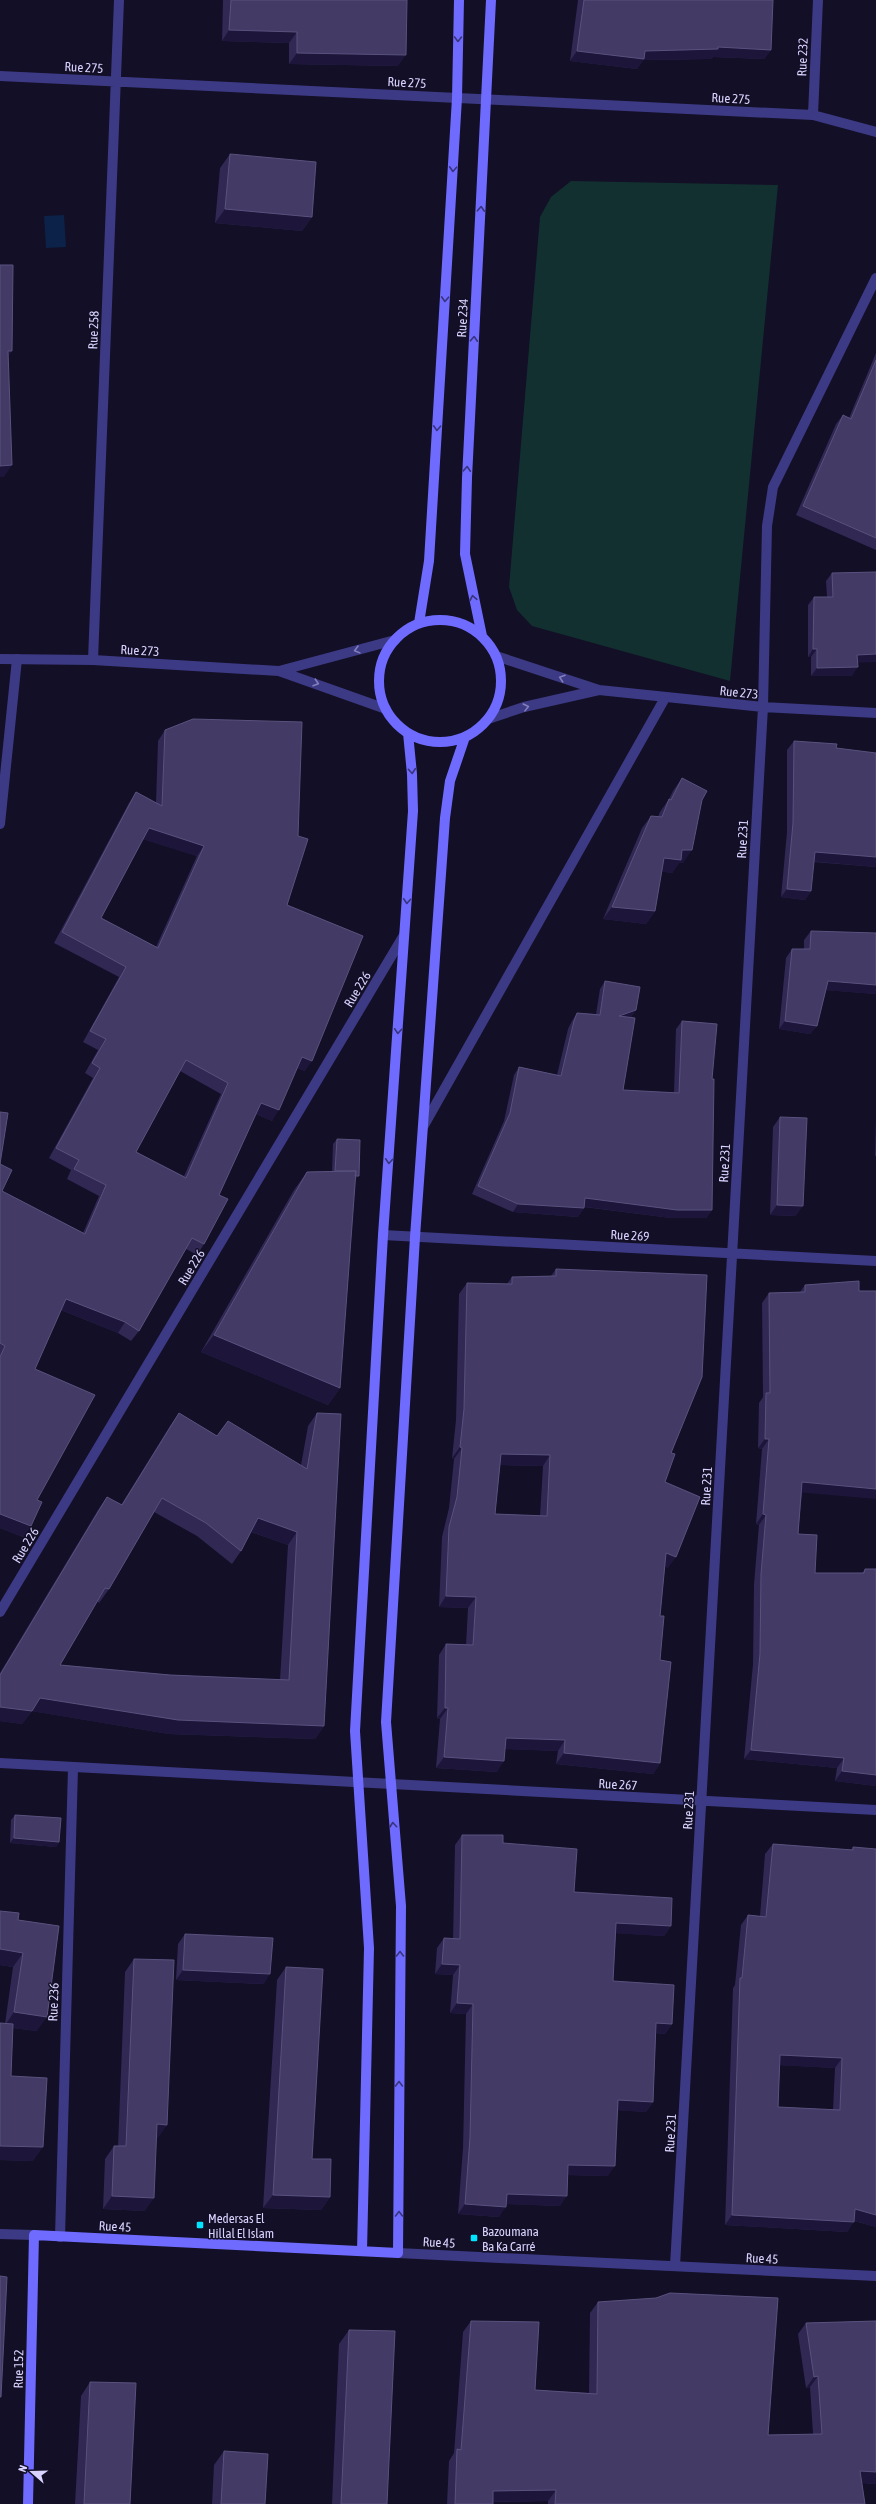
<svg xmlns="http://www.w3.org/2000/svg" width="876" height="2504" font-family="'Asap Condensed',sans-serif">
	<rect width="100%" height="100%" fill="#130f26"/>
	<!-- green -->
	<path fill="#12302f" d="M 571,181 L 778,185 L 730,681 L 532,626 L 517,610 L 509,587 L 540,217 L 551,197 Z"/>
	<!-- water -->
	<path fill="#0c2248" d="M 64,215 L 66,247 L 46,248 L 44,216 Z"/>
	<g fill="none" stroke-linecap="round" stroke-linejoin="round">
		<!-- minor -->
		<path stroke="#3d3a85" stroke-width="10" d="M 0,76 L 813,115 L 876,132
			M 813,115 L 818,0
			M 496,656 L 599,690 L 763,707 L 876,713
			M 93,660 L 119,0
			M 488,719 L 524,707 L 599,690
			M 0,824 L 17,659
			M 423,1127 L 665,698
			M 383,1235 L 876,1261
			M 0,1612 L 404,935
			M 0,1763 L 876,1810
			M 60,2237 L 73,1768
			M 675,2266 L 763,707 L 767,526 L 773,487 L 876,278"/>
		<!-- tertiary -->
		<path stroke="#3d3a85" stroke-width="10" d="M 0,659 L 93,660 L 279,671 L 386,709
			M 279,671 L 395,640
			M 0,2234 L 34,2235
			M 398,2253 L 876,2276"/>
		<!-- secondary -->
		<path stroke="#6f6bff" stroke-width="10" d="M379 681a61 61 0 1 1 122 0a61 61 0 1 1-122 0Z
			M 419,623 L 429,561 L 457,98 L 459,0
			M 482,636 L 465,554 L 467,478 L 491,0
			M 362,2251 L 369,1948 L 355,1731 L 383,1235 L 413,811 L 412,774 L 408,733
			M 28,2504 L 34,2235 L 398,2253 L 401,1906 L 386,1722 L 415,1237 L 445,818 L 450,781 L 465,737"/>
	</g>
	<!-- wall -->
	<path fill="#312854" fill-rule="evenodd" d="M 223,0 L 407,0 L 398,66 L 289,64 L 289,43 L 222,41 Z
		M 578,0 L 773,0 L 771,50 L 764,59 L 713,57 L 711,59 L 643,60 L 637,69 L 570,61 Z
		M 230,154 L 312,217 L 302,231 L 215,223 L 220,168 Z
		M 876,353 L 876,550 L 796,515 L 836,424 L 843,415 L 849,418 Z
		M 832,573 L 858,663 L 852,676 L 811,676 L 811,657 L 808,657 L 808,605 L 814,597 L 827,597 L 826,581 Z
		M 165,730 L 287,905 L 305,1071 L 297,1068 L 272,1121 L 256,1114 L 219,1195 L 204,1244 L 197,1255 L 186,1249 L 139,1331 L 131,1341 L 118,1333 L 61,1310 L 35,1369 L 37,1500 L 31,1526 L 23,1537 L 0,1528 L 0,1112 L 0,1164 L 2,1191 L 83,1233 L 99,1196 L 67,1179 L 71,1170 L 49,1158 L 93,1078 L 85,1073 L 98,1050 L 83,1042 L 119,977 L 54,943 L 129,803 L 136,792 L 156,803 L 158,741 ZM 143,839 L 197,856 L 156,947 L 101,918 ZM 180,1071 L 221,1094 L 184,1176 L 136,1152 Z
		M 794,741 L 836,748 L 876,867 L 814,862 L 811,891 L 805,900 L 781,897 L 787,832 L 787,750 Z
		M 682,778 L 702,800 L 683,863 L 679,863 L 672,873 L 661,871 L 655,911 L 646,924 L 603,919 L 642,828 L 651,816 L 658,817 L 660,812 L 669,799 L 673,791 Z
		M 811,931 L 876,994 L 826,990 L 817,1026 L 810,1034 L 779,1029 L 786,958 L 792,949 L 804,949 L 804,940 Z
		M 605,981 L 636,1010 L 631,1017 L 623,1090 L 674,1093 L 676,1029 L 682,1021 L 712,1079 L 712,1210 L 706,1218 L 671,1218 L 584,1207 L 584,1208 L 578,1217 L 513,1212 L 472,1194 L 504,1121 L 514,1075 L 519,1067 L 557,1075 L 568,1029 L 572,1021 L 577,1013 L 596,1014 L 600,989 Z
		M 780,1117 L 796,1216 L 770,1215 L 773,1127 Z
		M 876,1119 L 876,1156 L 875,1156 Z
		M 337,1139 L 355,1181 L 340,1388 L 328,1405 L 201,1352 L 294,1190 L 307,1172 L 332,1171 L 333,1144 Z
		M 556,1269 L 671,1453 L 665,1482 L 668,1568 L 665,1566 L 660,1616 L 660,1763 L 653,1774 L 556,1764 L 558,1751 L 505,1749 L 497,1772 L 436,1768 L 440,1719 L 437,1718 L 439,1655 L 446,1644 L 466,1645 L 468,1608 L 439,1607 L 442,1537 L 449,1508 L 454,1459 L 452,1458 L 456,1420 L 459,1294 L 467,1283 L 507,1284 L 512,1277 L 551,1276 ZM 500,1465 L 543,1466 L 540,1516 L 495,1514 Z
		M 859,1281 L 802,1493 L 798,1534 L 815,1573 L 862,1573 L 865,1569 L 876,1786 L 835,1781 L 837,1768 L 744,1759 L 753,1664 L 754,1584 L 759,1525 L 756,1524 L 762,1449 L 758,1448 L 759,1403 L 763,1397 L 762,1303 L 769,1293 L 800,1292 L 805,1285 Z
		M 179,1413 L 217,1436 L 301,1465 L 308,1426 L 317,1413 L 324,1726 L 315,1739 L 169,1734 L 32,1711 L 22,1724 L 0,1721 L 0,1673 L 98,1510 L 107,1497 L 121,1505 L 170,1426 ZM 154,1512 L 197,1536 L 232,1564 L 241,1551 L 251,1532 L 288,1545 L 280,1680 L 170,1675 L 60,1665 L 97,1601 L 99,1603 L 109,1589 Z
		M 15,1815 L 59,1842 L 56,1847 L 10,1843 L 11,1820 Z
		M 462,1835 L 503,1843 L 574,1892 L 671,1926 L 664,1936 L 616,1933 L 613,1981 L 672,2024 L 665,2034 L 656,2033 L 653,2102 L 646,2112 L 617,2110 L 608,2176 L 568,2175 L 560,2206 L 506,2204 L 499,2217 L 458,2214 L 463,2148 L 466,2014 L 450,2013 L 453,1975 L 435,1974 L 437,1948 L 444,1938 L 453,1939 L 455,1845 Z
		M 773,1844 L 851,1850 L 853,1847 L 876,2227 L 854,2221 L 847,2232 L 725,2225 L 733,1988 L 735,1985 L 741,1925 L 748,1915 L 760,1916 L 765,1854 ZM 780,2065 L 835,2068 L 833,2110 L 778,2107 Z
		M 0,1911 L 18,1920 L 37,2031 L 13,2028 L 11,2076 L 33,2161 L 0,2160 L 0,2023 L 5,2024 L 13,1967 L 0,1965 Z
		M 185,1934 L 264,1984 L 176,1980 L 178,1944 Z
		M 134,1959 L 158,2138 L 157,2137 L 145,2211 L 103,2209 L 105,2159 L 114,2146 L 118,2146 L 125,1972 Z
		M 286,1967 L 312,2159 L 330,2197 L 321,2210 L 263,2208 L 277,1980 Z
		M 598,2302 L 768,2435 L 813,2434 L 810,2387 L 806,2388 L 798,2334 L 806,2323 L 876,2321 L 876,2484 L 862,2483 L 865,2504 L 548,2504 L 548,2501 L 493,2502 L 493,2504 L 447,2504 L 449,2461 L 454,2453 L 463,2332 L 471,2321 L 535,2390 L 589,2393 L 590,2313 Z
		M 349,2330 L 387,2504 L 332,2504 L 339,2344 Z
		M 90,2382 L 130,2504 L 75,2504 L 81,2396 Z
		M 224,2451 L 265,2504 L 212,2504 L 214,2465 Z"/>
	<!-- shaded-wall -->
	<path fill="#1d163a" d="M 229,30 L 297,32 L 289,43 L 222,41 Z
		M 718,47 L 771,50 L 764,59 L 713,57 L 711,59 L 643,60 L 637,69 L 570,61 L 577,51 L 645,51 Z
		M 297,53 L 406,55 L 398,66 L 289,64 Z
		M 225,209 L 312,217 L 302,231 L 215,223 Z
		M 8,351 L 12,351 L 4,363 Z
		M 12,465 L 4,477 L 0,477 L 0,466 Z
		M 813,649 L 817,649 L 811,657 L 808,657 Z
		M 876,654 L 876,662 L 852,663 L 857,655 Z
		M 858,667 L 852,676 L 811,676 L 817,668 Z
		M 149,828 L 204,846 L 197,856 L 142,839 Z
		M 682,850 L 692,850 L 683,863 L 679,863 L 672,873 L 655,871 L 664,858 Z
		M 815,852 L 876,857 L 876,867 L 809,861 Z
		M 787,889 L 811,891 L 805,900 L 781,897 Z
		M 612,907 L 655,911 L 646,924 L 603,919 Z
		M 828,981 L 876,985 L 876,994 L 822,990 Z
		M 636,1010 L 630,1018 L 619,1016 Z
		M 785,1021 L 817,1026 L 810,1034 L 779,1029 Z
		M 302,1057 L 312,1061 L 305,1071 L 295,1067 Z
		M 261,1103 L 279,1110 L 272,1121 L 254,1113 Z
		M 335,1175 L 359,1176 L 355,1181 L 331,1180 Z
		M 585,1198 L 712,1210 L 706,1218 L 671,1218 L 579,1206 Z
		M 518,1204 L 584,1208 L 578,1217 L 513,1212 Z
		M 777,1205 L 803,1206 L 796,1216 L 770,1215 Z
		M 66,1299 L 125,1322 L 118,1333 L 59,1309 Z
		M 214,1335 L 340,1388 L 328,1405 L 201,1352 Z
		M 765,1439 L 769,1439 L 762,1449 L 758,1448 Z
		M 460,1447 L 462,1448 L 454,1459 L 452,1458 Z
		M 501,1454 L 550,1455 L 543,1466 L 494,1465 Z
		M 802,1482 L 876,1489 L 876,1499 L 796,1492 Z
		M 0,1514 L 31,1526 L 23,1537 L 0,1528 Z
		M 763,1514 L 766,1515 L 759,1525 L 756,1524 Z
		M 258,1518 L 297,1532 L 288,1545 L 249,1531 Z
		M 666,1553 L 676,1557 L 668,1568 L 659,1564 Z
		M 446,1596 L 476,1597 L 468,1608 L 439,1607 Z
		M 40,1698 L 324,1726 L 315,1739 L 169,1734 L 31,1711 Z
		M 0,1707 L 32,1711 L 22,1724 L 0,1721 Z
		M 445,1708 L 448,1708 L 440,1719 L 437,1718 Z
		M 506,1738 L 565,1740 L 558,1751 L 498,1749 Z
		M 751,1750 L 844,1758 L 837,1768 L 744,1759 Z
		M 564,1753 L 660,1763 L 653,1774 L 556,1764 Z
		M 444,1757 L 504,1761 L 497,1772 L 436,1768 Z
		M 842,1771 L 876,1775 L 876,1786 L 835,1781 Z
		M 14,1838 L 59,1842 L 56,1847 L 10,1843 Z
		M 616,1923 L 671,1926 L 664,1936 L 609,1933 Z
		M 0,1949 L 23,1953 L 13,1967 L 0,1965 Z
		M 442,1964 L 460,1965 L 453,1975 L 435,1974 Z
		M 183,1970 L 270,1974 L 264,1984 L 176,1980 Z
		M 457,2003 L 473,2004 L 466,2014 L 450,2013 Z
		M 14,2012 L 47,2017 L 37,2031 L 4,2027 Z
		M 656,2023 L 672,2024 L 665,2034 L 649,2033 Z
		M 780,2055 L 842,2058 L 835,2068 L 773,2065 Z
		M 618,2100 L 653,2102 L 646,2112 L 611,2110 Z
		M 157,2124 L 167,2125 L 158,2138 L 148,2137 Z
		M 0,2146 L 43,2147 L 33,2161 L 0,2160 Z
		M 568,2165 L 615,2166 L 608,2176 L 561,2175 Z
		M 507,2194 L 567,2196 L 560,2206 L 500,2204 Z
		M 273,2195 L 330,2197 L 321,2210 L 263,2208 Z
		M 112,2196 L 154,2198 L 145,2211 L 103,2209 Z
		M 465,2204 L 506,2207 L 499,2217 L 458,2214 Z
		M 855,2209 L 876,2215 L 876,2227 L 848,2219 Z
		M 732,2215 L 854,2222 L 847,2232 L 725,2225 Z
		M 818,2376 L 810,2387 L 806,2388 L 814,2377 Z
		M 860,2471 L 876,2472 L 876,2484 L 852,2482 Z
		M 556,2490 L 548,2501 L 485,2502 L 493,2491 Z"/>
	<!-- building -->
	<path fill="#433a66" stroke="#5a527e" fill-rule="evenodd" d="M 231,0 L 407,0 L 406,55 L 297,53 L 297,32 L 229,30 Z
		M 584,0 L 773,0 L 771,50 L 718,47 L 718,49 L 645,51 L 644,59 L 577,51 Z
		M 230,154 L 316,162 L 312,217 L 225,209 Z
		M 0,265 L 13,265 L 12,351 L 8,351 L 12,465 L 0,466 Z
		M 876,360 L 876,538 L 803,506 L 843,415 L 851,419 Z
		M 876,572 L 876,654 L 857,655 L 858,667 L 817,668 L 817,649 L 813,649 L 814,597 L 833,597 L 832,573 Z
		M 193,719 L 302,722 L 298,836 L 308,839 L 287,905 L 363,936 L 312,1061 L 302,1057 L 279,1110 L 261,1103 L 219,1195 L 228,1199 L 204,1244 L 192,1238 L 139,1331 L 125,1322 L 66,1299 L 35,1369 L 95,1395 L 37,1500 L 42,1502 L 31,1526 L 0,1514 L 0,1357 L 5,1346 L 0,1343 L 0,1112 L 8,1113 L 0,1164 L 12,1170 L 2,1191 L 85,1234 L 106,1185 L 74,1169 L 79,1160 L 56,1148 L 100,1068 L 92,1063 L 106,1039 L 90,1031 L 126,967 L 62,932 L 136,792 L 162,806 L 165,730 ZM 149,828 L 204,846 L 158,948 L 101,918 ZM 186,1060 L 228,1083 L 186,1178 L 136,1152 Z
		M 794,741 L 837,744 L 836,748 L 876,753 L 876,857 L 815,852 L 811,891 L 787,889 L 793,823 Z
		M 682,778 L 707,791 L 702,800 L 692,850 L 682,850 L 681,860 L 664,858 L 655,911 L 612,907 L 651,816 L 662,817 L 669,799 L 671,800 Z
		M 811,931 L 876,933 L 876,985 L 828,981 L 817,1026 L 785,1021 L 792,949 L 810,949 Z
		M 605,981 L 640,987 L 636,1010 L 619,1016 L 635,1018 L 623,1090 L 679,1093 L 682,1021 L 717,1024 L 712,1079 L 714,1079 L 712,1210 L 677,1210 L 585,1198 L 584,1208 L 518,1204 L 478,1186 L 510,1113 L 519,1067 L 561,1076 L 574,1021 L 577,1013 L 600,1015 Z
		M 780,1117 L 807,1118 L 803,1206 L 777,1205 Z
		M 337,1139 L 360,1140 L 359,1176 L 355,1176 L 356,1171 L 335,1171 Z
		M 356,1171 L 340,1388 L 214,1335 L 307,1172 Z
		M 556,1269 L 707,1275 L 702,1377 L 671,1453 L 675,1454 L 665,1482 L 700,1497 L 676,1557 L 666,1553 L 660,1616 L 664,1616 L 660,1660 L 671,1662 L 660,1763 L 564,1753 L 565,1740 L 506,1738 L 504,1761 L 444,1757 L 448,1708 L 445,1708 L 446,1644 L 473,1645 L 476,1597 L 446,1596 L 449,1527 L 457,1497 L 462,1448 L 460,1447 L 464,1409 L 467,1283 L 512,1284 L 512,1277 L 556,1276 ZM 501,1454 L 550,1455 L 547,1516 L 495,1514 Z
		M 859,1281 L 859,1291 L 876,1291 L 876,1489 L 802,1482 L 798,1534 L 817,1535 L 815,1573 L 864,1573 L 865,1569 L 876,1569 L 876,1775 L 842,1771 L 844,1758 L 751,1750 L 760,1654 L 761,1574 L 766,1515 L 763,1514 L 769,1439 L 765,1439 L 766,1393 L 770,1393 L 769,1293 L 805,1292 L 805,1285 Z
		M 179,1413 L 217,1436 L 228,1421 L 307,1469 L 317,1413 L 341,1414 L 324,1726 L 178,1720 L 40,1698 L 32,1711 L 0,1707 L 0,1675 L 107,1497 L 122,1505 ZM 162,1498 L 206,1523 L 241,1551 L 258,1518 L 297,1532 L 289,1680 L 170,1675 L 60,1665 L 105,1588 L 109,1589 Z
		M 15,1815 L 61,1818 L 59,1842 L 14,1838 Z
		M 462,1835 L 503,1835 L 503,1843 L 577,1849 L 574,1892 L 672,1898 L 671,1926 L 616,1923 L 613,1981 L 674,1985 L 672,2024 L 656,2023 L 653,2102 L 618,2100 L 615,2166 L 568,2165 L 567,2196 L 507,2194 L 506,2207 L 465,2204 L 470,2138 L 473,2004 L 457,2003 L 460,1965 L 442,1964 L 444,1938 L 460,1939 Z
		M 773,1844 L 853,1850 L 853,1847 L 876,1849 L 876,2215 L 855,2209 L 854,2222 L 732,2215 L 740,1978 L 742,1978 L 748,1915 L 766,1917 ZM 780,2055 L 842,2058 L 840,2110 L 778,2107 Z
		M 0,1911 L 19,1913 L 18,1920 L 59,1926 L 47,2017 L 14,2012 L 23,1953 L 0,1949 Z
		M 185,1934 L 273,1938 L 270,1974 L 183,1970 Z
		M 134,1959 L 174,1960 L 167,2125 L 157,2124 L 154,2198 L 112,2196 L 114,2146 L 126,2146 Z
		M 286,1967 L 323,1969 L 312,2159 L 331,2159 L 330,2197 L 273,2195 Z
		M 0,2023 L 13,2024 L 11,2076 L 47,2078 L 43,2147 L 0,2146 Z
		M 0,2276 L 7,2277 L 1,2397 L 0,2397 Z
		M 670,2293 L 778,2298 L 768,2435 L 822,2434 L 818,2376 L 814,2377 L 806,2323 L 876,2321 L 876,2472 L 860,2471 L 865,2504 L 555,2504 L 556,2490 L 493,2491 L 493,2504 L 455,2504 L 457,2449 L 461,2450 L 471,2321 L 539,2322 L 535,2390 L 597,2394 L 598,2302 L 656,2298 Z
		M 349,2330 L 395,2331 L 387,2504 L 341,2504 Z
		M 90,2382 L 136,2383 L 130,2504 L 84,2504 Z
		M 224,2451 L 268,2454 L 265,2504 L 221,2504 Z"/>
	<!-- one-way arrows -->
	<defs><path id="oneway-chevron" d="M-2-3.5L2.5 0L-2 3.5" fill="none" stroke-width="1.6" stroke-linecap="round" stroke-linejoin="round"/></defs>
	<g stroke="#38347d">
		<use href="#oneway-chevron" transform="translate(458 39) rotate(91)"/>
		<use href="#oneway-chevron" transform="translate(453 169) rotate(93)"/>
		<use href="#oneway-chevron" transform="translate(481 209) rotate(-87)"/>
		<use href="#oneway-chevron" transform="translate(445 299) rotate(93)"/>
		<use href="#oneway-chevron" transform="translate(474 339) rotate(-87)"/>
		<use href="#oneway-chevron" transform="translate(437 428) rotate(93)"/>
		<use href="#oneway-chevron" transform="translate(467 469) rotate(-87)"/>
		<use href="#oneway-chevron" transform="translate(473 598) rotate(-101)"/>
		<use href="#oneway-chevron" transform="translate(412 771) rotate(85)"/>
		<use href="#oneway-chevron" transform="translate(407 901) rotate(94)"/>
		<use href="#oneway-chevron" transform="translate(398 1031) rotate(94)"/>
		<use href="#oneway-chevron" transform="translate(389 1161) rotate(94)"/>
		<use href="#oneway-chevron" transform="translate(393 1825) rotate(-95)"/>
		<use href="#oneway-chevron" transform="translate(400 1954) rotate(-90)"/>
		<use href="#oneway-chevron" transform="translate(399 2084) rotate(-90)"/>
		<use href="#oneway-chevron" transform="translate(399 2214) rotate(-90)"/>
	</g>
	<g stroke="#837fbc">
		<use href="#oneway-chevron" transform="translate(357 650) rotate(165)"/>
		<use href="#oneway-chevron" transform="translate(562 678) rotate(-161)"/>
		<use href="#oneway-chevron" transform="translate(316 683) rotate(18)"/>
		<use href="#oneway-chevron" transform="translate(526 707) rotate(-14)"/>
	</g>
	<!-- markers -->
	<g fill="#00e5ff" stroke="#130f26" stroke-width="1.5">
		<rect x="196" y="2221" width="8" height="8" rx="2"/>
		<rect x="470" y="2234" width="8" height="8" rx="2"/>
	</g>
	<g text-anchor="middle" stroke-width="3" stroke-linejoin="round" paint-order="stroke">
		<!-- street labels -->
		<g font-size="13" fill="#d9d4ff" stroke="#130f26">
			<text transform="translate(802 57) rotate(-88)" y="5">Rue 232</text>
			<text transform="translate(84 67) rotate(3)" y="5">Rue 275</text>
			<text transform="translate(407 82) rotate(3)" y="5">Rue 275</text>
			<text transform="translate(731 98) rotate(3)" y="5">Rue 275</text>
			<text transform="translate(462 318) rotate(-87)" y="5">Rue 234</text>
			<text transform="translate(93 330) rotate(-88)" y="5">Rue 258</text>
			<text transform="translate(140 650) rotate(3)" y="5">Rue 273</text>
			<text transform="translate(739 692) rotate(6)" y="5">Rue 273</text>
			<text transform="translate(742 839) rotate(-87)" y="5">Rue 231</text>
			<text transform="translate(357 989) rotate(-59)" y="5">Rue 226</text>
			<text transform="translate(724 1163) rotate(-87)" y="5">Rue 231</text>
			<text transform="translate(630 1235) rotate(3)" y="5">Rue 269</text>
			<text transform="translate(191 1267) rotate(-59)" y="5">Rue 226</text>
			<text transform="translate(706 1486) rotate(-87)" y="5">Rue 231</text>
			<text transform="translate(25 1545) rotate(-59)" y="5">Rue 226</text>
			<text transform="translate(618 1784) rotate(3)" y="5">Rue 267</text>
			<text transform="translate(688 1810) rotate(-87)" y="5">Rue 231</text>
			<text transform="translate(53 2002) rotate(-88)" y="5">Rue 236</text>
			<text transform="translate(670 2133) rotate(-87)" y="5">Rue 231</text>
			<text transform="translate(115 2226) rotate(3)" y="5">Rue 45</text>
			<text transform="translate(439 2242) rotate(3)" y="5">Rue 45</text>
			<text transform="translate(762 2258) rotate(3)" y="5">Rue 45</text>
			<text transform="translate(18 2369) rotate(-89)" y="5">Rue 152</text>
		</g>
		<!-- poi labels -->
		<g font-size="13" fill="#d9d4ff" stroke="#130f26" text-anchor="start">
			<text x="208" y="2223">Medersas El<tspan x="208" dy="15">Hillal El Islam</tspan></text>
			<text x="482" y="2236">Bazoumana<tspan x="482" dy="15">Ba Ka Carré</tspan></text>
		</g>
	</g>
	<!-- north arrow -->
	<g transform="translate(32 2472) rotate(290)" stroke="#130f26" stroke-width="3" paint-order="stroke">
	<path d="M0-3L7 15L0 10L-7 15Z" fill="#d9d4ff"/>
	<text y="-6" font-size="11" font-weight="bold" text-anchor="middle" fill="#d9d4ff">N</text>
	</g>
</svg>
